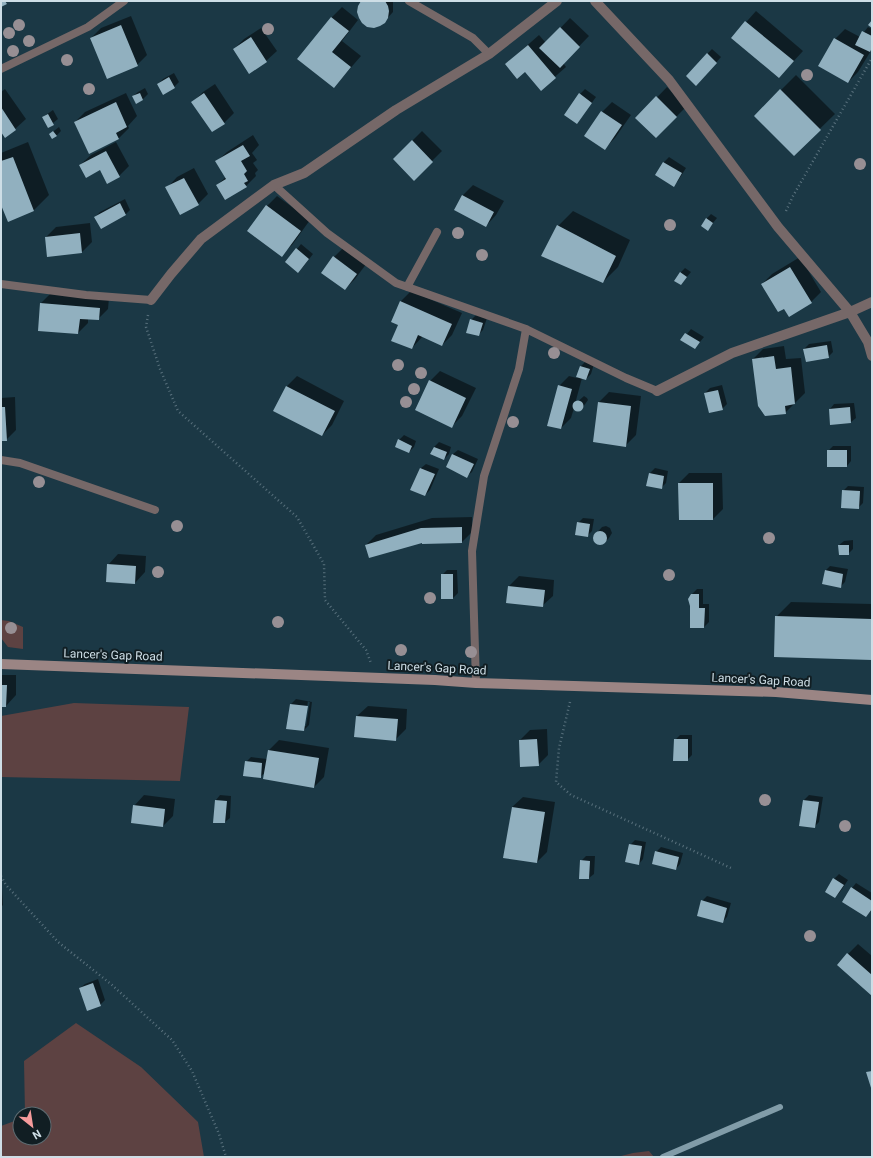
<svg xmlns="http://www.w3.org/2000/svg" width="873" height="1158" font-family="Roboto,sans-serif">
	<rect width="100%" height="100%" fill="#1b3845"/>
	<!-- green -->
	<path fill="#5d4242" d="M 1,620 L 9,621 L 23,627 L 23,649 L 8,647 L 1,638 Z
		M 74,703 L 189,707 L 180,781 L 1,777 L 1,716 Z
		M 76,1023 L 141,1067 L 198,1122 L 204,1157 L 1,1157 L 1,1126 L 20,1119 L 20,1138 L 44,1138 L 44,1114 L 25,1114 L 24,1061 Z
		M 649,1151 L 654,1157 L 617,1157 L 633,1153 Z"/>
	<!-- shadow -->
	<path fill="#0007" fill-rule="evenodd" d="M 363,1 L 393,1 L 393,12 L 384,22 Z
		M 342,7 L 358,20 L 342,41 L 361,56 L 334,87 L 299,59 L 332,17 Z
		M 756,11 L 803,51 L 779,77 L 732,38 Z
		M 131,16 L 147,55 L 137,65 L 91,38 L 101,28 Z
		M 570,18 L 589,36 L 563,63 L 566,67 L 541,89 L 525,70 L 506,64 L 539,35 L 546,43 Z
		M 868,27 L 872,29 L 872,49 L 858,72 L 848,82 L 835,39 L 845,29 L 860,37 Z
		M 261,28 L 277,51 L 266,61 L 234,49 L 244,39 Z
		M 712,49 L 721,57 L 701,80 L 707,54 Z
		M 174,73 L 179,82 L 174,87 L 163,93 L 158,84 L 163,79 Z
		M 796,75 L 835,114 L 794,154 L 755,116 Z
		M 215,84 L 234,113 L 224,123 L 193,102 L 203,92 Z
		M 667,87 L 686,107 L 656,137 L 637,118 Z
		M 145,88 L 148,94 L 143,99 L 136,103 L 133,96 L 138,92 Z
		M 5,89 L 26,119 L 15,129 L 5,136 L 1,130 L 1,92 Z
		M 585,89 L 596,97 L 577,123 L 580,94 Z
		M 126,93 L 137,116 L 128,126 L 129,128 L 119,138 L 89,152 L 75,122 L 85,112 Z
		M 612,102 L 631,115 L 615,138 L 605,148 L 602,112 Z
		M 53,110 L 58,119 L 48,127 L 43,117 Z
		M 59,127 L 61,131 L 56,136 L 50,134 Z
		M 422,131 L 442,151 L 414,179 L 394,159 Z
		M 253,135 L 259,145 L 252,153 L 257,160 L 253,163 L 258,170 L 255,173 L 256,176 L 246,186 L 225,199 L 217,185 L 226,177 L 216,162 L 227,152 Z
		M 28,142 L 49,195 L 34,210 L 8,220 L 1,202 L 1,153 Z
		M 116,142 L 129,166 L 119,176 L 100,169 L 80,165 L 91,155 Z
		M 669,157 L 686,168 L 678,181 L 673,185 L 657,175 L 664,162 Z
		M 194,168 L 208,194 L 198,204 L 167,188 L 177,177 Z
		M 473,185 L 504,201 L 496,215 L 486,226 L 455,209 L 463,195 Z
		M 277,196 L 310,220 L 292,245 L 281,255 L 267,206 Z
		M 125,199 L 130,210 L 126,214 L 95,217 L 100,212 Z
		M 573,211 L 630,240 L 618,267 L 603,282 L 558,226 Z
		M 711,214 L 717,218 L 708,229 L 706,219 Z
		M 90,223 L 92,242 L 82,252 L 46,237 L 56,227 Z
		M 301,244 L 313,254 L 303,267 L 297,249 Z
		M 344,247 L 367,263 L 355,279 L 345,289 L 322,272 L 334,257 Z
		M 800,257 L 821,292 L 811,302 L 784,307 L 762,284 L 772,274 Z
		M 685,268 L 691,272 L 685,279 L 680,273 Z
		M 411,291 L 462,313 L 452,335 L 442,345 L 423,336 L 412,348 L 399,325 L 401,301 Z
		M 51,293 L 109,298 L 108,309 L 98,319 L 88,318 L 88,323 L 78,333 L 41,303 Z
		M 476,315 L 487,318 L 483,330 L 478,335 L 471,320 Z
		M 691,329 L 704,337 L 695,348 L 682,340 Z
		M 831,341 L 833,352 L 828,357 L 804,349 L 809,344 Z
		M 784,346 L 786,359 L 801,358 L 805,393 L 785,413 L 753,359 L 763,349 Z
		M 586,361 L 594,364 L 591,374 L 586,379 L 582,378 L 575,404 L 584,396 L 587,398 L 588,400 L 581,410 L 578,410 L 574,408 L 571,418 L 561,428 L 559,386 L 569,376 L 577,378 L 581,366 Z
		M 440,371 L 476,388 L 462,416 L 452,426 L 430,381 Z
		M 297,376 L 344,401 L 332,425 L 322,435 L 287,386 Z
		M 722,385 L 727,404 L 722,409 L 705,393 L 710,388 Z
		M 609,392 L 641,396 L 636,435 L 625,446 L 599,402 Z
		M 15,397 L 16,430 L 6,440 L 1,440 L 1,398 Z
		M 854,403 L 856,418 L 851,422 L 830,409 L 834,404 Z
		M 404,435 L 416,441 L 414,447 L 409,452 L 399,440 Z
		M 439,442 L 451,447 L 449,454 L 444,459 L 434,447 Z
		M 833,446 L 851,446 L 851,461 L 847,466 L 828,451 Z
		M 458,450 L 478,459 L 472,472 L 467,476 L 447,466 L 453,454 Z
		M 426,464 L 439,469 L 430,490 L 425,495 L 412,489 L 421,468 Z
		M 655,468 L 668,471 L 666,483 L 661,488 L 650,473 Z
		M 689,473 L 722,473 L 723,509 L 713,519 L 679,483 Z
		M 848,486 L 864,487 L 863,503 L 858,508 L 843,491 Z
		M 472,517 L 472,532 L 462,542 L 423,543 L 423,542 L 366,545 L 376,535 L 432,518 Z
		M 583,518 L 594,519 L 592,531 L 587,536 L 578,523 Z
		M 606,526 L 610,528 L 612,533 L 609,538 L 604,543 L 600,544 L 596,542 L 594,536 L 602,527 Z
		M 853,540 L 853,549 L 848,554 L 839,545 L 844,541 Z
		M 118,554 L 146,556 L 145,572 L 135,583 L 108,565 Z
		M 830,566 L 848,569 L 845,582 L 840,587 L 825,571 Z
		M 447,570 L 457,570 L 458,593 L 453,598 L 442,575 Z
		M 519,576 L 554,580 L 553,596 L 542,606 L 509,586 Z
		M 697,589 L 703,589 L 703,604 L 709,604 L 709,622 L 704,627 L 692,594 Z
		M 791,602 L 872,604 L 872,658 L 776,617 Z
		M 1,675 L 16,675 L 16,695 L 6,706 L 1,706 Z
		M 296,699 L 312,702 L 309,725 L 304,730 L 291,704 ZM 308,701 L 310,701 L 306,726 L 304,726 Z
		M 368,706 L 407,709 L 406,729 L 395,740 L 356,736 L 357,716 Z
		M 547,729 L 548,755 L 538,765 L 520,740 L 530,730 Z
		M 680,735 L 692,735 L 692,755 L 687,760 L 675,740 Z
		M 279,740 L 329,748 L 324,777 L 314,787 L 265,773 L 260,777 L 246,762 L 251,757 L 267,759 L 269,750 Z
		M 144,795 L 175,799 L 173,816 L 163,826 L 134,806 Z
		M 220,795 L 231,796 L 230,818 L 225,822 L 216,800 Z
		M 809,795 L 823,797 L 819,822 L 814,827 L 800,825 L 804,800 Z
		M 523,797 L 555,802 L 547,852 L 537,862 L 512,807 Z
		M 635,840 L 646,842 L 643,859 L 639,864 L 630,845 Z
		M 661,847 L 683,853 L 680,864 L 676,869 L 656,852 Z
		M 586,856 L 595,856 L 594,874 L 589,878 L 580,878 L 581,861 Z
		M 839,874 L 848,880 L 840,892 L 835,897 L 834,879 Z
		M 856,883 L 872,893 L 872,910 L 866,916 L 852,888 Z
		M 2,889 L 3,905 L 1,907 L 1,890 Z
		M 707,896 L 731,903 L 727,917 L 722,922 L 702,901 Z
		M 858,944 L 872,956 L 872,994 L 848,954 Z
		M 98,979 L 105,1000 L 100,1005 L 80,988 L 85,984 Z"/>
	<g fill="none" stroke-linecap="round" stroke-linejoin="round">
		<!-- stream -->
		<path stroke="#819ca8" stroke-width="6" d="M 663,1157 L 780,1107"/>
	</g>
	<!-- building -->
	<path fill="#91b0bf" d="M 1,1 L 5,1 L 7,4 L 1,7 Z
		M 361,1 L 385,1 L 388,6 L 389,11 L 388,18 L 385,23 L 380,26 L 374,28 L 367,27 L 362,23 L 359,18 L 357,12 L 358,6 Z
		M 331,17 L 349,31 L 332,52 L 351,67 L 334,88 L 297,59 Z
		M 872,20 L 872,28 L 868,25 Z
		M 745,21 L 794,61 L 779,78 L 731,38 Z
		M 121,25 L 138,66 L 107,79 L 90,38 Z
		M 560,27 L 580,47 L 560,68 L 539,48 Z
		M 862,31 L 872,36 L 872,48 L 870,52 L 855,45 Z
		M 251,37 L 267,62 L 249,74 L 233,49 Z
		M 834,38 L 864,55 L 848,83 L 818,66 Z
		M 528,45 L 556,78 L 541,91 L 525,72 L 517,79 L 505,64 Z
		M 707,53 L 717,63 L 696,86 L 686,76 Z
		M 169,77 L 175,88 L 163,95 L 157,84 Z
		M 780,89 L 821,130 L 794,156 L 754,116 Z
		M 140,93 L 143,100 L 136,104 L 132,96 Z
		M 204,93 L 225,124 L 212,132 L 191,102 Z
		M 579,93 L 592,103 L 577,124 L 564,115 Z
		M 656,96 L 677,117 L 656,138 L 635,118 Z
		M 116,102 L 127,127 L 116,133 L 119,139 L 89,154 L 74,122 Z
		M 1,107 L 16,130 L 5,138 L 1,132 Z
		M 601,111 L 622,125 L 605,150 L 584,136 Z
		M 48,114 L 54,125 L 48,128 L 42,117 Z
		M 53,131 L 57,136 L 52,139 L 49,134 Z
		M 412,140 L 433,162 L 414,181 L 393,159 Z
		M 243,145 L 250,156 L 241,161 L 247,171 L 244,174 L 248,181 L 244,183 L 247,187 L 225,200 L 216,185 L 226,179 L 215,161 Z
		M 106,151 L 120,177 L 107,184 L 100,170 L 86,178 L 79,165 Z
		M 13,157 L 34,211 L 8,222 L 1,205 L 1,161 Z
		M 663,162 L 682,173 L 674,187 L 655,175 Z
		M 184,178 L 199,205 L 180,215 L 165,187 Z
		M 462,195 L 494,212 L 486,227 L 454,210 Z
		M 120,203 L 126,215 L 101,229 L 94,217 Z
		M 266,205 L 301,231 L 282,257 L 247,231 Z
		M 706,218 L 713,223 L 708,231 L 701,226 Z
		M 557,225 L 616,256 L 603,283 L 541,256 Z
		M 80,233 L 82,253 L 47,257 L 45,237 Z
		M 296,248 L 309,259 L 298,273 L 285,262 Z
		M 333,256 L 357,274 L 345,290 L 321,273 Z
		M 790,267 L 812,303 L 789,317 L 784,309 L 778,312 L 761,284 Z
		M 680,272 L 687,277 L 681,285 L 674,281 Z
		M 400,301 L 452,324 L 442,346 L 418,335 L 412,349 L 391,341 L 398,325 L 391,322 Z
		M 40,303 L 100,308 L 99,320 L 80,319 L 78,334 L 38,331 Z
		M 470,319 L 483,323 L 479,336 L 466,333 Z
		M 685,333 L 700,342 L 695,349 L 680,340 Z
		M 827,345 L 829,358 L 806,362 L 803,349 Z
		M 774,356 L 776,369 L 791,367 L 795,404 L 785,406 L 786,414 L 765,416 L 758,406 L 752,359 Z
		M 580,366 L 590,369 L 586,380 L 576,377 Z
		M 429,380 L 466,398 L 452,428 L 415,410 Z
		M 558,385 L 572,389 L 561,429 L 547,426 Z
		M 286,386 L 335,411 L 322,436 L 273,411 Z
		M 718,390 L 723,410 L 709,413 L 704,393 Z
		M572.5 406a5.5 5.5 0 1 1 11 0a5.5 5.5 0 1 1-11 0Z
		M 598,402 L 631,406 L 626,447 L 593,442 Z
		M 1,407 L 5,407 L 7,441 L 1,441 Z
		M 850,407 L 851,423 L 830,425 L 829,409 Z
		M 398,439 L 412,446 L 409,453 L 395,447 Z
		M 434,447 L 447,452 L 444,460 L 430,454 Z
		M 827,450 L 847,450 L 847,467 L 827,467 Z
		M 452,454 L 474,464 L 467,478 L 446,467 Z
		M 420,468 L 435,474 L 425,496 L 410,490 Z
		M 649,473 L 664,476 L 662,489 L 646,486 Z
		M 678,483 L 713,483 L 713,520 L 679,520 Z
		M 842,490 L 860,491 L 859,509 L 841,508 Z
		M 577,522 L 590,524 L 588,537 L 575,535 Z
		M 462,527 L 462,543 L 422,544 L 422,543 L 369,558 L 365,545 L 421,528 Z
		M593 538a7 7 0 1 1 14 0a7 7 0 1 1-14 0Z
		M 838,545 L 849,545 L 849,555 L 839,555 Z
		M 107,564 L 136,566 L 135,584 L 106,582 Z
		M 825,570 L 843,574 L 841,588 L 822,584 Z
		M 441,574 L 453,574 L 453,599 L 441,599 Z
		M 508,586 L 545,590 L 543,607 L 506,603 Z
		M 691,594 L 699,594 L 699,608 L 705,608 L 704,628 L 690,628 L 690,606 L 688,599 Z
		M 775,616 L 872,619 L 872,660 L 774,657 Z
		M 1,685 L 7,685 L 6,707 L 1,707 Z
		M 290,704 L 308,706 L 304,731 L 286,729 Z
		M 356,716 L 398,719 L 396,741 L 354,737 Z
		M 537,739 L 539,766 L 520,767 L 519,740 Z
		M 674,739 L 688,739 L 688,761 L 673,761 Z
		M 268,750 L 319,758 L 314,788 L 263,779 Z
		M 245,761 L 262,763 L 261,778 L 243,776 Z
		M 215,800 L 227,801 L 225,823 L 213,823 Z
		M 803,800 L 819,802 L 815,828 L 799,826 Z
		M 133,805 L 165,809 L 163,827 L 131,823 Z
		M 512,807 L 545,812 L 537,863 L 503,858 Z
		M 629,844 L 642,846 L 639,865 L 625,862 Z
		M 655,851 L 679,857 L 676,870 L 652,864 Z
		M 580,860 L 590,861 L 589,879 L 579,879 Z
		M 833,878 L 844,885 L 835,898 L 825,892 Z
		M 851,887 L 872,901 L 872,909 L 866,917 L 842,902 Z
		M 701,900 L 727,908 L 723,923 L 697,916 Z
		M 847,953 L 872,975 L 872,996 L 837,965 Z
		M 93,983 L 101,1006 L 87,1011 L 79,988 Z
		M 872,1071 L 872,1091 L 866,1072 Z"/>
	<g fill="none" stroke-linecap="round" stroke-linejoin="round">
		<!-- path -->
		<path stroke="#59717d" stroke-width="2.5" stroke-dasharray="1 3" stroke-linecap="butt" d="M 786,211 L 793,196 L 872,58
			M 148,315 L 146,327 L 160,369 L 178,411 L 297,517 L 324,564 L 325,600 L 366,650 L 371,663
			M 570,702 L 559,748 L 556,782 L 571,795 L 731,868
			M 1,876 L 6,885 L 58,942 L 112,985 L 172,1040 L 192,1071 L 219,1134 L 226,1157"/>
		<!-- lane -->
		<path stroke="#766868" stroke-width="8" d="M 409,1 L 473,38 L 489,54
			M 1,69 L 88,27 L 124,1
			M 274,185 L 327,233 L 396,283 L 526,329 L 626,378 L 657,391
			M 1,284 L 86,295 L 151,300
			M 407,287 L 437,232
			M 1,460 L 20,463 L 155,510
			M 476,683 L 472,551 L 484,476 L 519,369 L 526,329"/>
		<!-- street -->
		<path stroke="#766868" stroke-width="10" d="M 595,1 L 669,80 L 778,227 L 850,312 L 732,353 L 657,391
			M 151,300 L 171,274 L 201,239 L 274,185 L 304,173 L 396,110 L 489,54 L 557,1
			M 872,302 L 850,312 L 868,342 L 872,356"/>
		<!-- secondary -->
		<path stroke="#9b8584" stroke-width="10" d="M 1,664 L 435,680 L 476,683 L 776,692 L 872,700"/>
	</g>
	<!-- trees -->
	<g fill="#978f94">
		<circle cx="19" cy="25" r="6"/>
		<circle cx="268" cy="29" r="6"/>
		<circle cx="9" cy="33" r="6"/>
		<circle cx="29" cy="41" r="6"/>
		<circle cx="13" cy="51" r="6"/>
		<circle cx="67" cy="60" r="6"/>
		<circle cx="807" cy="75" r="6"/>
		<circle cx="89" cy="89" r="6"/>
		<circle cx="860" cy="164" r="6"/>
		<circle cx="670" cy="225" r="6"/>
		<circle cx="458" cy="233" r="6"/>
		<circle cx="482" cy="255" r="6"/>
		<circle cx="554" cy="353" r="6"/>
		<circle cx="398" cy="365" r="6"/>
		<circle cx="421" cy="373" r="6"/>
		<circle cx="414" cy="389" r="6"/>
		<circle cx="406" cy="402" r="6"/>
		<circle cx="513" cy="422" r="6"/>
		<circle cx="39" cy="482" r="6"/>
		<circle cx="177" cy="526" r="6"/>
		<circle cx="769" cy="538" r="6"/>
		<circle cx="158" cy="572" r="6"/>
		<circle cx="669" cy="575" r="6"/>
		<circle cx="430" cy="598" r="6"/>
		<circle cx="278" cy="622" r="6"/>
		<circle cx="11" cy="628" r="6"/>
		<circle cx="401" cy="650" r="6"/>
		<circle cx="471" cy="652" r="6"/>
		<circle cx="765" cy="800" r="6"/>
		<circle cx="845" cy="826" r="6"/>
		<circle cx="810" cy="936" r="6"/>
	</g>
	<g text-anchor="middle" stroke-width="4" stroke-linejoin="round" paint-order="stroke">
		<!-- street labels -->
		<g font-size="12" fill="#cedee6" stroke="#111e23">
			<text transform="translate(113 655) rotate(2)" y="4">Lancer's Gap Road</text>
			<text transform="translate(437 668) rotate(3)" y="4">Lancer's Gap Road</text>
			<text transform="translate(761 680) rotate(3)" y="4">Lancer's Gap Road</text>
		</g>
	</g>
	<!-- border -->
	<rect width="873" height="1158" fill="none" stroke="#cedee6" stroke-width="4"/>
	<!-- north arrow -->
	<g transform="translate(32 1126) rotate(150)"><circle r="19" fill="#111e23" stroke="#5d6b71"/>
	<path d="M0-3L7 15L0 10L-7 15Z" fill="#f59b9c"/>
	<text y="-6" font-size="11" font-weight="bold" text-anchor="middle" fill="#cedee6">N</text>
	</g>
</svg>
